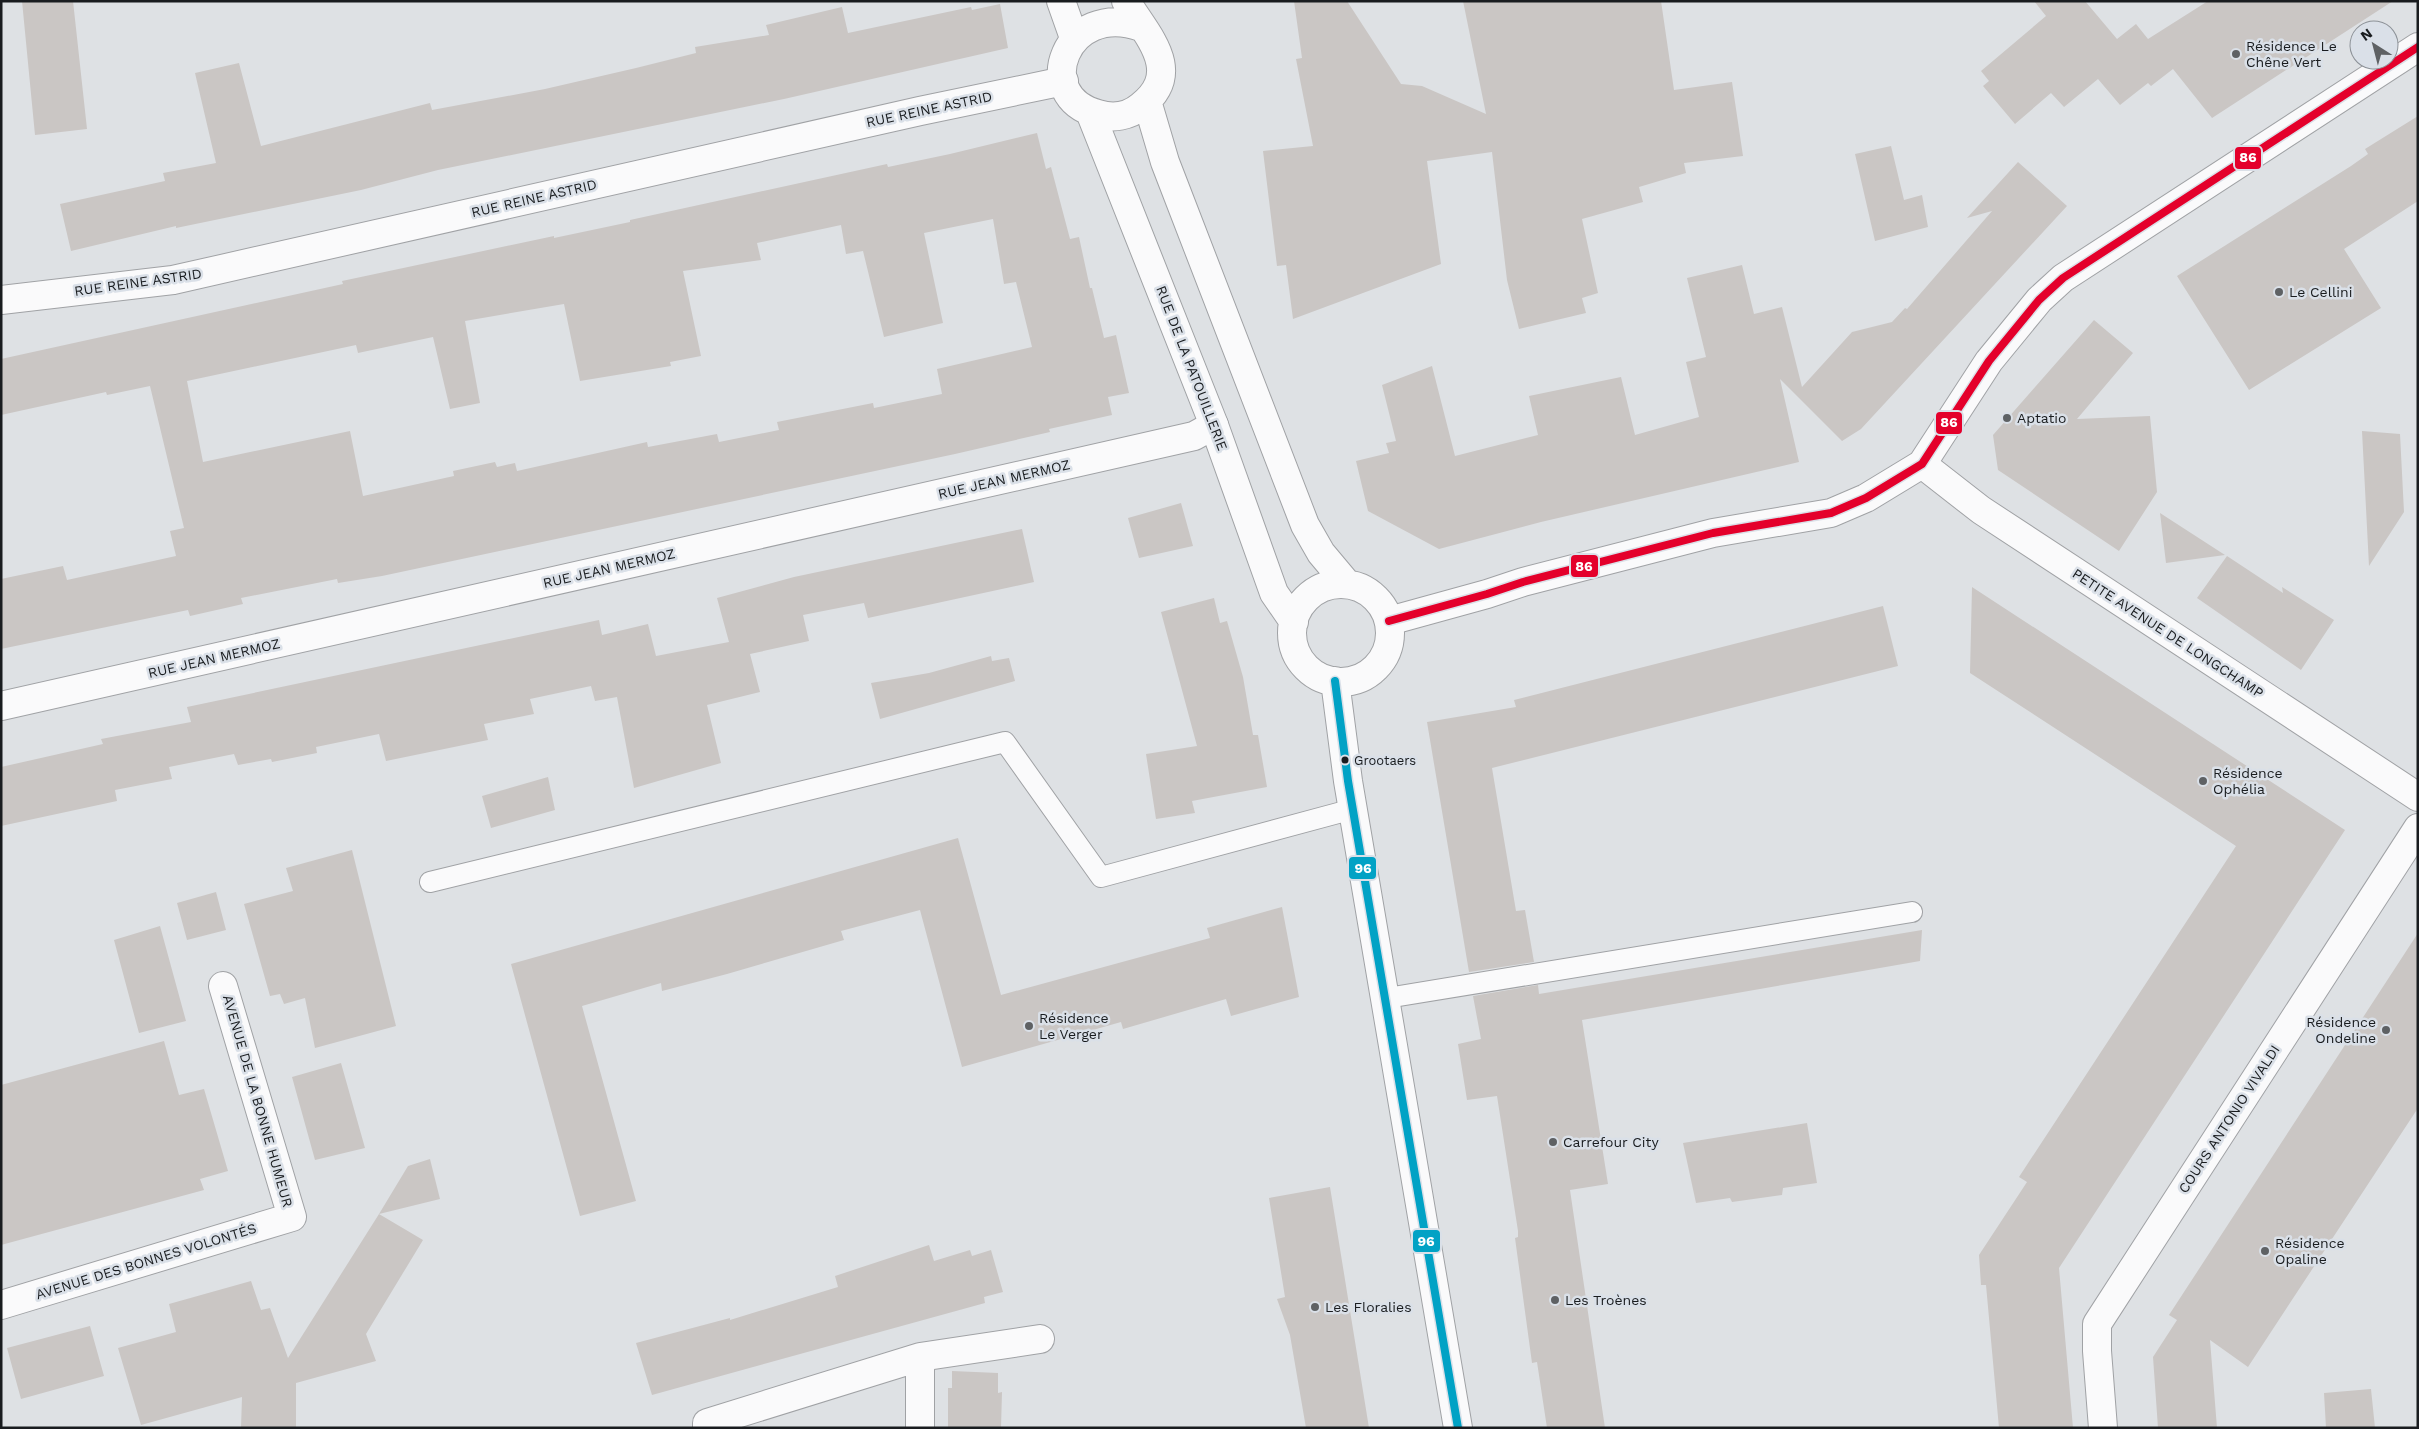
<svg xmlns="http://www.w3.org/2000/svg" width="2419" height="1429" font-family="'Work Sans',sans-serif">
	<rect width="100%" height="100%" fill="#dee1e4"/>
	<!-- building -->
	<path fill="#cac6c4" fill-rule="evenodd" d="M 22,1 L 73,1 L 87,129 L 35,135 Z
		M 1294,1 L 1347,1 L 1401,84 L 1422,86 L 1486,114 L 1463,1 L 1661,1 L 1674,90 L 1732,82 L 1743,156 L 1684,163 L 1686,173 L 1639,187 L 1643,202 L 1582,219 L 1598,293 L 1582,298 L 1586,313 L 1519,329 L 1507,280 L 1492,152 L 1427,161 L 1441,264 L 1293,319 L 1286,265 L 1277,266 L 1263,151 L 1313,146 L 1296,59 L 1302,58 Z
		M 2034,1 L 2085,1 L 2117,39 L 2136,24 L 2148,39 L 2208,1 L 2393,1 L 2212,118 L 2173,69 L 2151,86 L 2148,83 L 2120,105 L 2098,79 L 2064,107 L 2051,93 L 2015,124 L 1983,86 L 1989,81 L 1981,71 L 2046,16 Z
		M 1000,4 L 1008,48 L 784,99 L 438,170 L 361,190 L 176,228 L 176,226 L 71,251 L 60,204 L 165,181 L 163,173 L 216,163 L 195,73 L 239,63 L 261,146 L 430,103 L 432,110 L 545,89 L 636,68 L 696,53 L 695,47 L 769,35 L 766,25 L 842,7 L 848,33 L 971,7 L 972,10 Z
		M 2418,116 L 2418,201 L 2344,249 L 2381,308 L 2249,390 L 2177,276 L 2351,166 L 2368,154 L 2365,149 Z
		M 1037,133 L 1046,169 L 1051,167 L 1070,239 L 1079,237 L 1090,288 L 1092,288 L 1104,338 L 1116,335 L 1129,393 L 1108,397 L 1112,415 L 1049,429 L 1050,432 L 955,454 L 382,576 L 338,583 L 337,579 L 241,598 L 243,604 L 190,616 L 188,610 L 1,649 L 1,579 L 63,566 L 67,580 L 176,556 L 170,531 L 184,528 L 150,386 L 107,395 L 106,392 L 1,415 L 1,359 L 343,284 L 342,281 L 554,236 L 554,238 L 630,222 L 630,220 L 887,164 L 888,167 L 950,154 ZM 993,219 L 1004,284 L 1016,282 L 1032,347 L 937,369 L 942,394 L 874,408 L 873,403 L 777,422 L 779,430 L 719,442 L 717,434 L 648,447 L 647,442 L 517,471 L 515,463 L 497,467 L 495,462 L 453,471 L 454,476 L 363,496 L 350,431 L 203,462 L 187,381 L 356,345 L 358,353 L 433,337 L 450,409 L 480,403 L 465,321 L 564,304 L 580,381 L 671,366 L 670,362 L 701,356 L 683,271 L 761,260 L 757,243 L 841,225 L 846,254 L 863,251 L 884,337 L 943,323 L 924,233 Z
		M 1891,146 L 1904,200 L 1922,195 L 1928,227 L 1875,241 L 1855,154 Z
		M 2018,162 L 2067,206 L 1861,429 L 1842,441 L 1780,379 L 1799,462 L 1541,522 L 1439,549 L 1368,511 L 1356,461 L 1389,453 L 1386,443 L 1396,441 L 1382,385 L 1432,366 L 1455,456 L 1538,435 L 1529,396 L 1621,377 L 1635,435 L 1699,417 L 1686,362 L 1706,357 L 1687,278 L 1742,265 L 1754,314 L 1782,307 L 1802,387 L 1852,332 L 1892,322 L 1905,308 L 1907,309 L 1992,211 L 1967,218 Z
		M 2094,320 L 2133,353 L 2077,419 L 2150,416 L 2157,492 L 2119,551 L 1998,470 L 1993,435 Z
		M 2362,431 L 2400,434 L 2404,512 L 2369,566 Z
		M 1181,503 L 1193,546 L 1139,558 L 1128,518 Z
		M 2160,513 L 2225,555 L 2166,563 Z
		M 1022,529 L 1034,582 L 868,618 L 864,603 L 803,615 L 809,641 L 750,654 L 760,692 L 707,705 L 721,763 L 672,777 L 634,788 L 617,697 L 595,701 L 591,686 L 530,699 L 534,714 L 484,724 L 488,740 L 386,761 L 379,734 L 316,747 L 317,753 L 272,762 L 271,759 L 238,765 L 234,754 L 169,767 L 172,779 L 115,790 L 117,801 L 1,826 L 1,767 L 103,744 L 101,739 L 191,722 L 187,707 L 599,620 L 602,635 L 648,624 L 656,656 L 729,642 L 717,598 L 794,577 Z
		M 2227,556 L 2283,593 L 2282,587 L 2334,620 L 2301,670 L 2197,598 Z
		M 1972,587 L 2345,830 L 2059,1268 L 2073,1428 L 1999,1428 L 1986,1285 L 1981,1285 L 1979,1255 L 2027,1182 L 2019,1177 L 2236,846 L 1970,673 Z
		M 1214,598 L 1220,623 L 1227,621 L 1243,677 L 1253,735 L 1258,735 L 1267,787 L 1192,801 L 1195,813 L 1156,819 L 1146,754 L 1197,746 L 1161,612 Z
		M 1883,606 L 1898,666 L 1492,768 L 1516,911 L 1525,910 L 1534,962 L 1469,972 L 1427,722 L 1516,707 L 1514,700 Z
		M 991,656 L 992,661 L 1009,658 L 1015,681 L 880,719 L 871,683 L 929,673 Z
		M 548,777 L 555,810 L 491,828 L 482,796 Z
		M 958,838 L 1001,995 L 1210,938 L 1207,928 L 1282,907 L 1299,997 L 1231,1016 L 1226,999 L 1123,1029 L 1121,1022 L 962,1067 L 920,910 L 841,931 L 844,940 L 727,974 L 662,991 L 661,983 L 582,1006 L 636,1201 L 580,1216 L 511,964 Z
		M 352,850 L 396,1026 L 315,1048 L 305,998 L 284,1004 L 280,994 L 270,996 L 244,904 L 293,891 L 286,868 Z
		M 216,892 L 226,930 L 187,940 L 177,903 Z
		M 160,926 L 186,1021 L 139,1033 L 114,940 Z
		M 1922,930 L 1920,961 L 1582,1020 L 1608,1184 L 1570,1190 L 1605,1428 L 1547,1428 L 1537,1362 L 1532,1363 L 1515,1238 L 1518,1237 L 1518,1231 L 1497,1096 L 1467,1100 L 1458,1044 L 1481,1039 L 1473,996 L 1538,985 L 1539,994 Z
		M 2418,933 L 2418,1108 L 2248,1367 L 2210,1340 L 2217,1428 L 2158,1428 L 2153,1357 L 2177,1320 L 2169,1315 Z
		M 164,1041 L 179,1095 L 204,1089 L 228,1171 L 200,1179 L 204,1190 L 1,1245 L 1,1085 Z
		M 341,1063 L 365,1148 L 315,1160 L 292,1077 Z
		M 1807,1123 L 1817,1183 L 1783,1188 L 1782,1195 L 1732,1202 L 1730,1198 L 1696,1203 L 1683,1143 Z
		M 430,1159 L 440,1199 L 379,1214 L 408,1166 Z
		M 1330,1187 L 1369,1428 L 1306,1428 L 1290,1335 L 1277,1299 L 1285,1297 L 1269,1198 Z
		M 379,1214 L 423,1240 L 366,1334 L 376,1361 L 296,1383 L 296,1428 L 241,1428 L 242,1397 L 141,1425 L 118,1348 L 176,1332 L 169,1304 L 251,1281 L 261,1310 L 270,1308 L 288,1358 Z
		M 929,1245 L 934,1261 L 970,1250 L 972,1256 L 991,1250 L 1003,1292 L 984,1297 L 985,1303 L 652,1395 L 636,1343 L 730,1318 L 730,1320 L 838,1287 L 835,1276 Z
		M 90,1326 L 104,1376 L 21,1399 L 7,1348 Z
		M 952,1371 L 998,1373 L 998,1393 L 1002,1392 L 1001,1428 L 948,1428 L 948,1388 L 952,1388 Z
		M 2371,1389 L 2375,1428 L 2326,1428 L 2324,1393 Z"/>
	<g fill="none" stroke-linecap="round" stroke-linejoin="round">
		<!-- lane casing -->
		<g stroke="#a0a2a5" stroke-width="22">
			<path id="lane" d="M 430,882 L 1005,742 L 1101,877 L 1353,809
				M 1387,998 L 1912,912"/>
		</g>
		<!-- street casing -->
		<g stroke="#a0a2a5" stroke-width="30">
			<path id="street" d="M 1,300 L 173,280 L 920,111 L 1064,81
				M 1922,464 L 1981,510 L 2418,797
				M 1389,621 L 1487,594 L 1523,582 L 1713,533 L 1831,513 L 1866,498 L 1922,464 L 1989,361 L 2039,300 L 2063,278 L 2418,47
				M 1,706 L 1194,436 L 1214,425
				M 1,1305 L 292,1217 L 223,986
				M 920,1357 L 1040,1339
				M 707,1428 L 707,1423 L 920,1357 L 920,1428
				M 2103,1428 L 2097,1351 L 2097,1324 L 2418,828"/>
		</g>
		<!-- secondary casing -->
		<g stroke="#a0a2a5" stroke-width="30">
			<path id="secondary" d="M 1061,1 L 1073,35
				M 1126,1 C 1146,35 1185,71 1141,106 C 1129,116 1113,119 1098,114 C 1030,96 1066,0 1141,27
				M 1147,101 L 1165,162 L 1305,525 L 1321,553 L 1347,584
				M 1090,112 L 1214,425 L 1274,593 L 1294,622
				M1292 633a49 49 0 1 1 98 0a49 49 0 1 1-98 0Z
				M 1335,681 L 1348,781 L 1458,1428"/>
		</g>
		<!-- lane -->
		<use href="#lane" stroke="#fafafb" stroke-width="20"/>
		<!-- street -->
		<use href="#street" stroke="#fafafb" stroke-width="28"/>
		<!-- secondary -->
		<use href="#secondary" stroke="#fafafb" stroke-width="28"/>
		<!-- bus-1 casing -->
		<g stroke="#dae0e8" stroke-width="11">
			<path id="bus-1" d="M 1335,681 L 1348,781 L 1458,1428"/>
		</g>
		<!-- bus-2 casing -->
		<g stroke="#dae0e8" stroke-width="11">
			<path id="bus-2" d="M 1389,621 L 1487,594 L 1523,582 L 1713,533 L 1831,513 L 1866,498 L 1922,464 L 1989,361 L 2039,300 L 2063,278 L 2418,47"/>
		</g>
		<!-- bus-1 -->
		<use href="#bus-1" stroke="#01a2c5" stroke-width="8"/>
		<!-- bus-2 -->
		<use href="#bus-2" stroke="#e4002b" stroke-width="8"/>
	</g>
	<!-- markers -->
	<g fill="#5e6164" stroke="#dae0e8" stroke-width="2">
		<circle cx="2236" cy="54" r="5"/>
		<circle cx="2279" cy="292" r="5"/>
		<circle cx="2007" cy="418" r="5"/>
		<circle cx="2203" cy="781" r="5"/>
		<circle cx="1029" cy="1026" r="5"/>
		<circle cx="2386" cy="1030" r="5"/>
		<circle cx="1553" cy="1142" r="5"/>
		<circle cx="2265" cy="1251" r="5"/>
		<circle cx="1555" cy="1300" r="5"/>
		<circle cx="1315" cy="1307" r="5"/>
	</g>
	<circle fill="#191c1f" stroke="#dae0e8" stroke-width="2" cx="1345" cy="760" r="4.5"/>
	<g text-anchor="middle" stroke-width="5" stroke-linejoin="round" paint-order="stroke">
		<!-- bus labels -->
		<g font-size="13" fill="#191c1f" stroke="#dae0e8" text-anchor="start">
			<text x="1354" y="765">Grootaers</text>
		</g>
		<!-- poi labels -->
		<g font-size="14" fill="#191c1f" stroke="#dae0e8" text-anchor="start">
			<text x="2246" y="51">Résidence Le<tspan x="2246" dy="16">Chêne Vert</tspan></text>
			<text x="2289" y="297">Le Cellini</text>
			<text x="2017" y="423">Aptatio</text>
			<text x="2213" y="778">Résidence<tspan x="2213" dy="16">Ophélia</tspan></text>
			<text x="1039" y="1023">Résidence<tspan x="1039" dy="16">Le Verger</tspan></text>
			<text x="2376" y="1027" text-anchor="end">Résidence<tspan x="2376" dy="16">Ondeline</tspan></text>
			<text x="1563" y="1147">Carrefour City</text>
			<text x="2275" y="1248">Résidence<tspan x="2275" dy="16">Opaline</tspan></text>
			<text x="1565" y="1305">Les Troènes</text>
			<text x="1325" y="1312">Les Floralies</text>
		</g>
		<!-- street labels -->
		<g font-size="14" fill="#191c1f" stroke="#dae0e8">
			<text transform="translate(929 109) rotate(-12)" y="5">RUE REINE ASTRID</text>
			<text transform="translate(534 198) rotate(-13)" y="5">RUE REINE ASTRID</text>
			<text transform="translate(138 282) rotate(-8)" y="5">RUE REINE ASTRID</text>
			<text transform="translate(1192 368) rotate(69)" y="5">RUE DE LA PATOUILLERIE</text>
			<text transform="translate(1004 479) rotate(-13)" y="5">RUE JEAN MERMOZ</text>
			<text transform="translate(609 568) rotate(-13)" y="5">RUE JEAN MERMOZ</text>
			<text transform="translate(2168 633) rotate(33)" y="5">PETITE AVENUE DE LONGCHAMP</text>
			<text transform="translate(214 658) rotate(-13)" y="5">RUE JEAN MERMOZ</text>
			<text transform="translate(258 1101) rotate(74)" y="5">AVENUE DE LA BONNE HUMEUR</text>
			<text transform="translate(2229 1119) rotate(-57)" y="5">COURS ANTONIO VIVALDI</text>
			<text transform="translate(146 1261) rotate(-17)" y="5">AVENUE DES BONNES VOLONTÉS</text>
		</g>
	</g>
	<g stroke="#dae0e8" stroke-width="2">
		<rect x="2234" y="146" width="28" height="24" rx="5" fill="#e4002b"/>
		<rect x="1935" y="411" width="28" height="24" rx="5" fill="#e4002b"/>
		<rect x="1570" y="554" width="29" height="24" rx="5" fill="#e4002b"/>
		<rect x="1348" y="856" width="29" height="24" rx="5" fill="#01a2c5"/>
		<rect x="1412" y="1229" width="29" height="24" rx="5" fill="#01a2c5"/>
	</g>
	<g font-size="14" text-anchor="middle" font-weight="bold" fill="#fff">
		<text x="2248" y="162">86</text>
		<text x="1949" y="427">86</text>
		<text x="1584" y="571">86</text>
		<text x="1363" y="873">96</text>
		<text x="1426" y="1246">96</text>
	</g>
	<!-- border -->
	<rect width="2419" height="1429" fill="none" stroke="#191c1f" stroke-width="5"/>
	<!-- north arrow -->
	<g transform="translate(2374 45) rotate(324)"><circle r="24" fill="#dae0e8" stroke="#8d9298"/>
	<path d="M0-4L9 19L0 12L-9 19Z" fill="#5e6164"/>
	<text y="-8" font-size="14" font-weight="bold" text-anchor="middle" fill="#191c1f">N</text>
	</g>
</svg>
